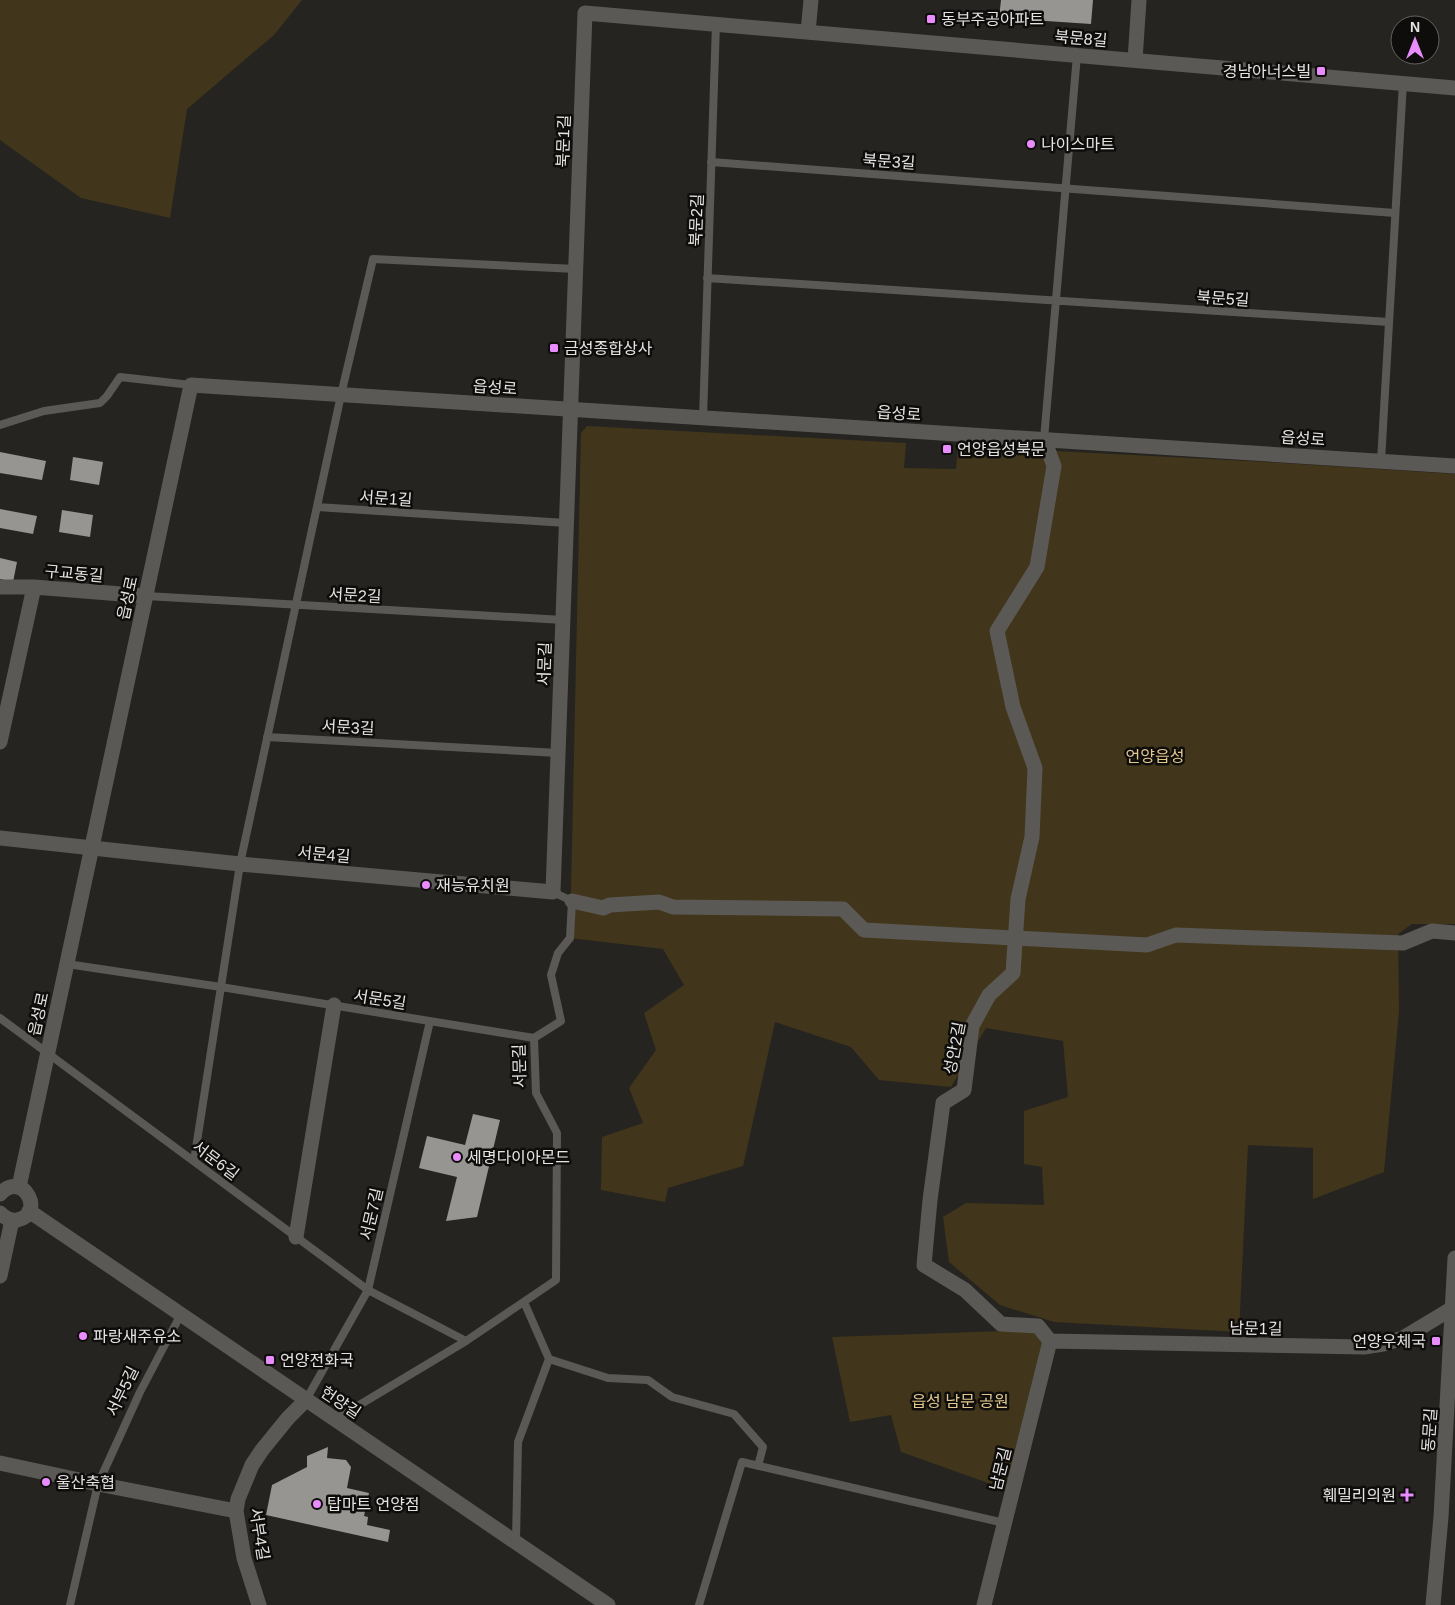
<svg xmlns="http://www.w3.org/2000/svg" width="1455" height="1605" font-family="Arial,'Noto Sans KR',sans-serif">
	<rect width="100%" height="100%" fill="#262420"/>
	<!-- green -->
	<path fill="#41361b" d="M 0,0 L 302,0 L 274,35 L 187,109 L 170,218 L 81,198 L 0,140 Z
		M 587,426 L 906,443 L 904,468 L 956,469 L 958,446 L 1267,462 L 1455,474 L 1455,924 L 1412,924 L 1398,934 L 1399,1011 L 1384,1172 L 1313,1199 L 1313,1148 L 1248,1145 L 1239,1332 L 1054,1322 L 1000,1305 L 949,1262 L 943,1217 L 966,1203 L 1044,1205 L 1042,1167 L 1024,1164 L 1024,1111 L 1068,1097 L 1063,1041 L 986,1028 L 951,1087 L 879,1080 L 851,1047 L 775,1022 L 743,1166 L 668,1188 L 665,1202 L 601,1190 L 602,1137 L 643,1123 L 629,1088 L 656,1050 L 644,1013 L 684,985 L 663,949 L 570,938 L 581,433 Z
		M 1034,1330 L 1043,1345 L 1008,1490 L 901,1452 L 891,1415 L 850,1422 L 832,1337 Z"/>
	<!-- building -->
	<path fill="#979591" d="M 1001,0 L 1093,0 L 1091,24 L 999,18 Z
		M 0,452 L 46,461 L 42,480 L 0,473 Z
		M 73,457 L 103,462 L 99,485 L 70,480 Z
		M 0,509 L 37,516 L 33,534 L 0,528 Z
		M 62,510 L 93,515 L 90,537 L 59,532 Z
		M 0,558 L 17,562 L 13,582 L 0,579 Z
		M 473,1114 L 500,1120 L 477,1217 L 446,1221 L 457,1177 L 419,1168 L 427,1136 L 465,1145 Z
		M 328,1447 L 327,1458 L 346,1460 L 351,1467 L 347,1488 L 369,1493 L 364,1516 L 368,1517 L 367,1525 L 390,1530 L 388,1542 L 266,1515 L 272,1485 L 307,1467 L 307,1456 Z"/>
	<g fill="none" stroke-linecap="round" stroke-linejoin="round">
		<!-- service -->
		<path stroke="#5b5955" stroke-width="8" d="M 711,162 L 1395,213
			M 707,278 L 1389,322
			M 703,418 L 716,24
			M 0,425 L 44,411 L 100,403 L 107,396 L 120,377 L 191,385
			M 1044,439 L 1077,55
			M 1381,461 L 1403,83
			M 317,507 L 566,523
			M 146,596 L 563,620
			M 267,737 L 558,753
			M 67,964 L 221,987 L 534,1038
			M 0,1018 L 368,1290 L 466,1341
			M 194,1161 L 240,864 L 341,395 L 373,259 L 576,269
			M 549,1359 L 608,1378 L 648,1380 L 672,1397 L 734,1414 L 763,1447 L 758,1466
			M 306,1400 L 368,1290 L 430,1021
			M 336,1419 L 466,1341 L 556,1280 L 557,1133 L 536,1093 L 534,1038 L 561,1021 L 551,975 L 558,953 L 570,938 L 572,901 L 553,892
			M 516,1541 L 518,1442 L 549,1359 L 524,1302
			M 70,1605 L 98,1484 L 140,1392 L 181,1314
			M 699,1605 L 742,1462 L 1004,1523"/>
		<!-- minor -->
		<path stroke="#5b5955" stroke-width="15" d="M 808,32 L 811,0
			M 1135,60 L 1139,0
			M 1044,439 L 1054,466 L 1037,567 L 997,631 L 1013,707 L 1035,768 L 1032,837 L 1018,899 L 1013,973 L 989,995 L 972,1026 L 964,1090 L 943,1103 L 930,1200 L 924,1265 L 965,1290 L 1001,1324 L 1038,1326 L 1050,1341
			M 0,587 L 34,587 L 146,596
			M 0,742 L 34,587
			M 0,838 L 240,864 L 553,892 L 585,13 L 1455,88
			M 572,901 L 603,908 L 610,905 L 659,902 L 673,907 L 843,909 L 864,930 L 1147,945 L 1176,935 L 1403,943 L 1432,931 L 1455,933
			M 0,1194 C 24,1169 46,1215 17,1220 C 10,1221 5,1218 0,1213
			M 29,1211 L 608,1605
			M 296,1237 L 334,1005
			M 1050,1341 L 1364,1347 L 1383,1344 L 1403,1338 L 1453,1308
			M 0,1463 L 98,1484 L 236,1511
			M 259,1605 L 244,1558 L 236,1511 L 238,1499 L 252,1465 L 262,1450 L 288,1418 L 306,1400
			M 984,1605 L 1050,1341"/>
		<!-- tertiary -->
		<path stroke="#5b5955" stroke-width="15" d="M 19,1187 L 191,385 L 1455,466
			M 0,1276 L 12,1220
			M 1433,1605 L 1441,1517 L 1455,1258"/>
	</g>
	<!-- markers -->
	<g fill="#e98dfe" stroke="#0e0d0c" stroke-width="2">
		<rect x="926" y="14" width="10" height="10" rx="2.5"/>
		<rect x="1316" y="66" width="10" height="10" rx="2.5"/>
		<circle cx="1031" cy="144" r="5"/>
		<rect x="549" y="343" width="10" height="10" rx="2.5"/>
		<rect x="942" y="444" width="10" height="10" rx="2.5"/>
		<circle cx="426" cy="885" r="5"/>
		<circle cx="457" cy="1157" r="5"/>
		<circle cx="83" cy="1336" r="5"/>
		<rect x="1431" y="1336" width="10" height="10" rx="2.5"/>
		<rect x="265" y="1355" width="10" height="10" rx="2.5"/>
		<circle cx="46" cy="1482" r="5"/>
		<path d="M1404.5 1487.5h5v5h5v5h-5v5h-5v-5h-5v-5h5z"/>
		<circle cx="317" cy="1504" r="5"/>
	</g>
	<g text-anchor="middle" stroke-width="5" stroke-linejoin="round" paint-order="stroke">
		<!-- poi labels -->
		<g font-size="16" fill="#e5e4e2" stroke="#0e0d0c" text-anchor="start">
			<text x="941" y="25">동부주공아파트</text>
			<text x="1311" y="77" text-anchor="end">경남아너스빌</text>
			<text x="1041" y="150">나이스마트</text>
			<text x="564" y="354">금성종합상사</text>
			<text x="957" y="455">언양읍성북문</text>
			<text x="436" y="891">재능유치원</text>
			<text x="467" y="1163">세명다이아몬드</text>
			<text x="93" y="1342">파랑새주유소</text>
			<text x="1426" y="1347" text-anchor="end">언양우체국</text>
			<text x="280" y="1366">언양전화국</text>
			<text x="56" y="1488">울산축협</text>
			<text x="1396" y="1501" text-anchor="end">훼밀리의원</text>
			<text x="327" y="1510">탑마트 언양점</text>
		</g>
		<!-- street labels -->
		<g font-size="16" fill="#e5e4e2" stroke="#0e0d0c">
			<text transform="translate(1081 38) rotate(5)" y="6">북문8길</text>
			<text transform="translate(563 141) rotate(-88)" y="6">북문1길</text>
			<text transform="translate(889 161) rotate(4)" y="6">북문3길</text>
			<text transform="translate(696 220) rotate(-88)" y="6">북문2길</text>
			<text transform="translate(1223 298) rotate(4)" y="6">북문5길</text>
			<text transform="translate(495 387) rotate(4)" y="6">읍성로</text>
			<text transform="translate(899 413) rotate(4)" y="6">읍성로</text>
			<text transform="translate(1303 438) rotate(4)" y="6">읍성로</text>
			<text transform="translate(386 498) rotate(4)" y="6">서문1길</text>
			<text transform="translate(74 573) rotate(5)" y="6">구교동길</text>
			<text transform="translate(355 595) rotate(3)" y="6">서문2길</text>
			<text transform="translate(127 598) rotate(-78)" y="6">읍성로</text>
			<text transform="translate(544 664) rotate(-88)" y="6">서문길</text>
			<text transform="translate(348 727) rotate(3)" y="6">서문3길</text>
			<text transform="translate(324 854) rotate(5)" y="6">서문4길</text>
			<text transform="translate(380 999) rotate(9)" y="6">서문5길</text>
			<text transform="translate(38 1014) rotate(-78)" y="6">읍성로</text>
			<text transform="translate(954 1048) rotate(-79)" y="6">성안2길</text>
			<text transform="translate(519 1066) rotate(-91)" y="6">서문길</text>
			<text transform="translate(216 1160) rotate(37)" y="6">서문6길</text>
			<text transform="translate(371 1214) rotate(-77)" y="6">서문7길</text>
			<text transform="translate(1256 1328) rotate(1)" y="6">남문1길</text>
			<text transform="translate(122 1391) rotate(-64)" y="6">서부5길</text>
			<text transform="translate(341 1402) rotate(34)" y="6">헌양길</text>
			<text transform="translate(1429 1430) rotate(-86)" y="6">동문길</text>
			<text transform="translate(1000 1469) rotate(-76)" y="6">남문길</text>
			<text transform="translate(260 1534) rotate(81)" y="6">서부4길</text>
		</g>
		<!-- park labels -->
		<g font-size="16" fill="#e2c88d" stroke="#0e0d0c">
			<text x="1155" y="762">언양읍성</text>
			<text x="960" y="1407">읍성 남문 공원</text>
		</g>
	</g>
	<!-- north arrow -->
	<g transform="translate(1415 40)"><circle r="24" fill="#0e0d0c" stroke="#646362"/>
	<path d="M0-4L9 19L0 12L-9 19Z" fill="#e98dfe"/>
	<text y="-8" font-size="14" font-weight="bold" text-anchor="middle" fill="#e5e4e2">N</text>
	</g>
</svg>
